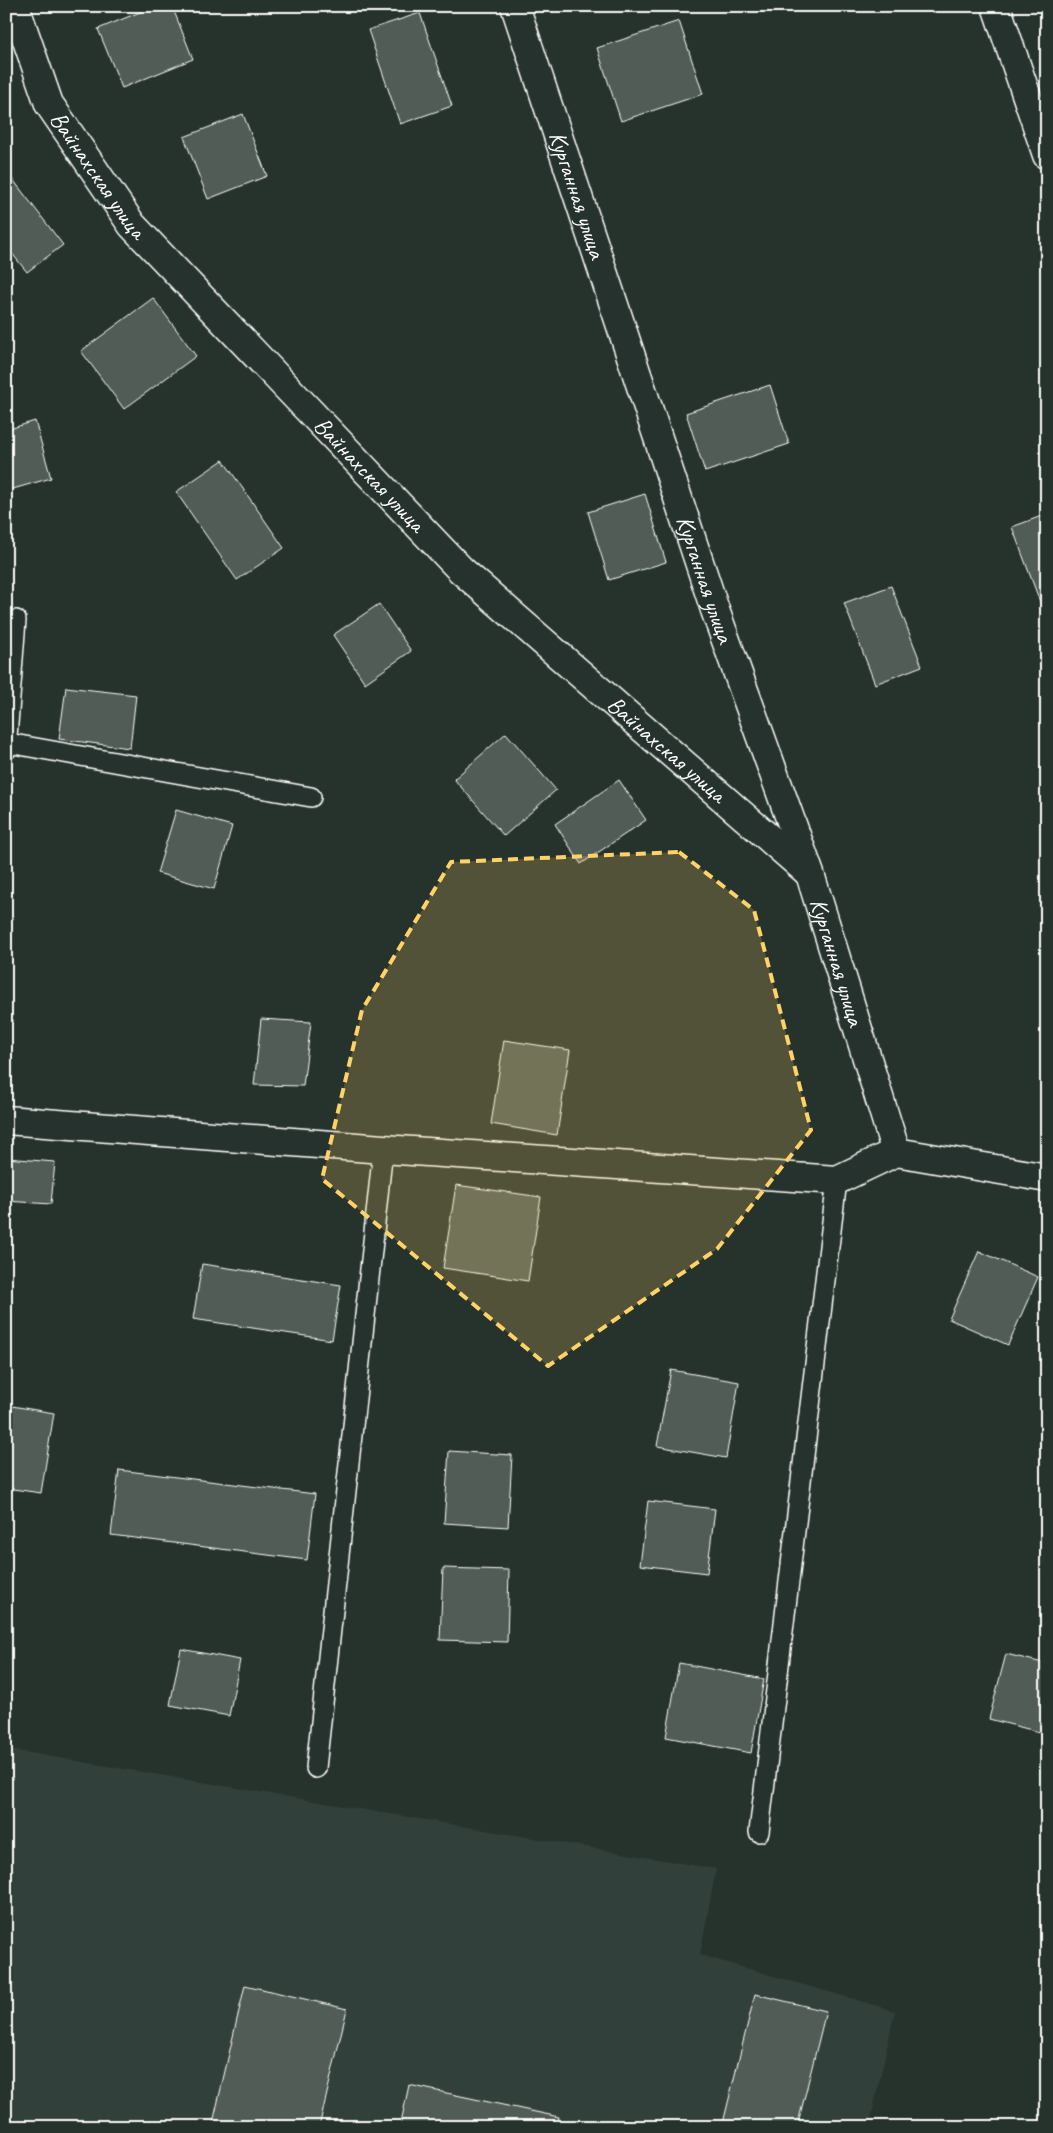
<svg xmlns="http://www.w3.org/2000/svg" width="1053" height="2133" font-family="Caveat,sans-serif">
	<rect width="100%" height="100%" fill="#26332d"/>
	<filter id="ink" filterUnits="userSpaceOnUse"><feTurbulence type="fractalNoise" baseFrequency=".02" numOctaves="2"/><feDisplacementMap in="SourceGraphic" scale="10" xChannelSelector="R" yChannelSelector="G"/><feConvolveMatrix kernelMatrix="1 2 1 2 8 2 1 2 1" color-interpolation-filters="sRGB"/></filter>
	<g filter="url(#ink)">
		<!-- built -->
		<path fill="#333f3a" d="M 6,1749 L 716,1869 L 700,1955 L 895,2011 L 869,2127 L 6,2127 Z"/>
		<!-- building -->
		<path fill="#515c57" stroke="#fff" d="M 155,6 L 172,6 L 193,59 L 122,88 L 98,29 Z
			M 420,13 L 452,106 L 400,124 L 368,30 Z
			M 679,21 L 703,94 L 621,121 L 597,48 Z
			M 243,114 L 267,176 L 208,199 L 184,137 Z
			M 11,177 L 63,245 L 27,272 L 6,246 L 6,181 Z
			M 153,298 L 196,356 L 124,409 L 81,351 Z
			M 770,385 L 789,444 L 705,472 L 686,413 Z
			M 35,421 L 51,478 L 6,491 L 6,430 Z
			M 223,460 L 284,548 L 237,580 L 176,492 Z
			M 645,494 L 666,562 L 609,580 L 588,512 Z
			M 1047,514 L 1047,605 L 1042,607 L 1012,527 Z
			M 891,586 L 922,666 L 875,684 L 844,603 Z
			M 379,604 L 411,651 L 365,683 L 333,635 Z
			M 66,687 L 136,695 L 130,748 L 59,739 Z
			M 506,733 L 556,790 L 504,836 L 454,779 Z
			M 619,780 L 646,820 L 581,864 L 555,824 Z
			M 176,810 L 232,826 L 214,889 L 157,873 Z
			M 261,1019 L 311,1022 L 303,1086 L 254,1085 Z
			M 504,1040 L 570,1050 L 557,1135 L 491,1124 Z
			M 6,1158 L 55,1162 L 51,1204 L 6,1201 Z
			M 456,1185 L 541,1197 L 528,1281 L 443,1268 Z
			M 979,1251 L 1038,1277 L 1008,1345 L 949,1319 Z
			M 202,1264 L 341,1285 L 332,1340 L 193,1319 Z
			M 671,1370 L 739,1382 L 726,1458 L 657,1446 Z
			M 6,1405 L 54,1413 L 41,1493 L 6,1488 Z
			M 449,1451 L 512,1455 L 508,1527 L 444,1523 Z
			M 119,1470 L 315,1494 L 307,1560 L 111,1535 Z
			M 648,1501 L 715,1509 L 707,1573 L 640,1565 Z
			M 443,1568 L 509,1570 L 507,1642 L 440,1640 Z
			M 181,1649 L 240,1660 L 229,1716 L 170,1705 Z
			M 1006,1654 L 1047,1664 L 1047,1734 L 989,1719 Z
			M 679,1663 L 764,1679 L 751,1753 L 666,1737 Z
			M 245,1985 L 347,2009 L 319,2127 L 212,2127 Z
			M 755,1994 L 826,2011 L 797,2127 L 722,2127 Z
			M 409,2085 L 559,2117 L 557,2127 L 400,2127 Z"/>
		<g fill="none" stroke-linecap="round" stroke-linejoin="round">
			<!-- service casing -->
			<g stroke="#fff" stroke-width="22">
				<path id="service" d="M 8,743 L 311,797
					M 6,750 L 16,620
					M 316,1768 L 383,1149
					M 759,1832 L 837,1180"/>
			</g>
			<!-- minor casing -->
			<g stroke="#fff" stroke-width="31">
				<g id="minor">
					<path id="s1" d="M 15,6 L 49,104 L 132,225 L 461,570 L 809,873"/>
					<path id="s2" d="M 515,6 L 715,610 L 810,874 L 896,1152"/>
					<path d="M 996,6 L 1047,155"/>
					<path d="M 6,1120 L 383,1149 L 837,1180 L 896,1152 L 1047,1178"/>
				</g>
			</g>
			<!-- service -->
			<use href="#service" stroke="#26332d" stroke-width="19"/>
			<!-- minor -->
			<use href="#minor" stroke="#26332d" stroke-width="28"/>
		</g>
	</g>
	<!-- marked area -->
	<path fill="#ffd166" fill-opacity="0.2" stroke="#ffd166" stroke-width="4" stroke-dasharray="10 6" stroke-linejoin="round" d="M 679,852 L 754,910 L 811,1130 L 717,1249 L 548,1366 L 322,1179 L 362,1010 L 451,862 Z"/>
	<g text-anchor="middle" stroke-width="5" stroke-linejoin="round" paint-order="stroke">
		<!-- street labels -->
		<g font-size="24" fill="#fff" stroke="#26332d">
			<text dy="8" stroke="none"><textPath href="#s1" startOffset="190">Вайнахская улица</textPath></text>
			<text dy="8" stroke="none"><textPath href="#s2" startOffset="199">Курганная улица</textPath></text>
			<text dy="8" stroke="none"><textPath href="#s1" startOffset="595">Вайнахская улица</textPath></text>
			<text dy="8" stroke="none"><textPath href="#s2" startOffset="604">Курганная улица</textPath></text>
			<text dy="8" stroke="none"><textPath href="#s1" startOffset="1000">Вайнахская улица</textPath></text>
			<text dy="8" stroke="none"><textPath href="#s2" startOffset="1009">Курганная улица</textPath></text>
		</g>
	</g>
	<!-- margin -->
	<rect width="1053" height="2133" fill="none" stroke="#26332d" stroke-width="25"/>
	<rect x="12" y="12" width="1028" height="2108" fill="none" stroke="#fff" stroke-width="2" filter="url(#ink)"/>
</svg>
